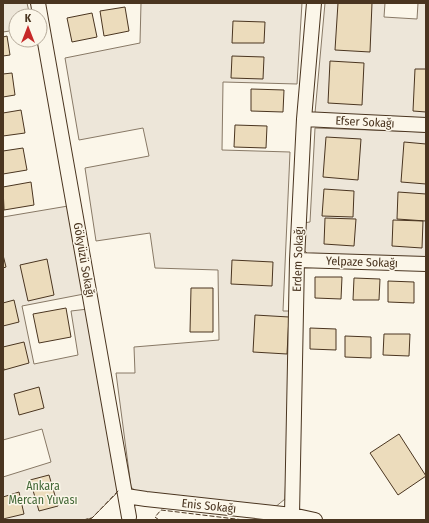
<svg xmlns="http://www.w3.org/2000/svg" width="429" height="523" font-family="'Fira Sans Condensed',sans-serif">
	<rect width="100%" height="100%" fill="#fbf6e9"/>
	<!-- green -->
	<path fill="#ede6d9" stroke="#887966" d="M 3,3 L 27,3 L 30,16 L 16,16 L 16,30 L 3,32 Z
		M 141,3 L 302,3 L 297,84 L 223,82 L 222,150 L 290,152 L 283,311 L 292,311 L 285,499 L 274,508 L 138,493 L 131,487 L 116,373 L 135,373 L 134,347 L 219,340 L 218,270 L 155,268 L 150,233 L 96,241 L 85,168 L 149,156 L 143,128 L 79,140 L 65,58 L 140,43 Z
		M 325,3 L 385,3 L 384,17 L 417,19 L 418,3 L 426,3 L 426,118 L 315,113 Z
		M 315,128 L 426,132 L 426,259 L 309,255 L 303,249 L 303,223 L 310,222 Z
		M 68,206 L 84,294 L 22,306 L 34,364 L 78,355 L 71,311 L 88,309 L 119,491 L 92,518 L 83,520 L 3,520 L 3,477 L 51,462 L 42,429 L 3,440 L 3,217 Z"/>
	<!-- building -->
	<path fill="#ecdcbc" stroke="#4a3520" d="M 338,3 L 372,3 L 370,52 L 335,50 Z
		M 125,7 L 129,31 L 104,36 L 100,11 Z
		M 92,13 L 97,37 L 72,42 L 67,18 Z
		M 233,21 L 265,22 L 264,43 L 232,43 Z
		M 7,36 L 10,55 L 3,56 L 3,37 Z
		M 232,56 L 264,57 L 263,79 L 231,78 Z
		M 330,61 L 364,63 L 362,105 L 328,103 Z
		M 415,69 L 426,69 L 426,112 L 413,111 Z
		M 12,73 L 15,95 L 3,97 L 3,74 Z
		M 251,89 L 284,90 L 283,112 L 251,111 Z
		M 21,110 L 25,133 L 3,136 L 3,113 Z
		M 235,125 L 267,126 L 266,148 L 234,147 Z
		M 326,137 L 361,139 L 358,180 L 323,177 Z
		M 404,142 L 426,144 L 426,184 L 401,182 Z
		M 23,148 L 27,170 L 3,174 L 3,151 Z
		M 31,182 L 34,205 L 4,210 L 3,187 Z
		M 324,189 L 354,191 L 353,217 L 322,216 Z
		M 398,192 L 426,194 L 426,221 L 397,219 Z
		M 325,218 L 356,219 L 354,246 L 324,244 Z
		M 393,220 L 423,221 L 422,248 L 392,246 Z
		M 3,255 L 6,267 L 3,268 Z
		M 47,259 L 54,295 L 28,301 L 20,265 Z
		M 232,260 L 273,262 L 272,286 L 231,284 Z
		M 315,277 L 342,277 L 341,299 L 315,298 Z
		M 354,278 L 380,279 L 379,300 L 353,300 Z
		M 388,281 L 414,282 L 414,303 L 388,302 Z
		M 191,288 L 213,288 L 213,332 L 190,332 Z
		M 14,300 L 19,322 L 3,326 L 3,303 Z
		M 66,308 L 71,337 L 39,343 L 33,314 Z
		M 255,315 L 289,317 L 287,354 L 253,352 Z
		M 310,328 L 336,329 L 336,350 L 310,349 Z
		M 384,334 L 410,334 L 409,356 L 383,355 Z
		M 345,336 L 371,337 L 371,358 L 345,357 Z
		M 24,342 L 29,363 L 4,370 L 3,365 L 3,347 Z
		M 39,387 L 44,408 L 19,415 L 14,394 Z
		M 399,434 L 426,476 L 398,495 L 370,453 Z
		M 49,475 L 58,506 L 39,511 L 30,480 Z
		M 19,492 L 24,514 L 3,519 L 3,497 Z"/>
	<g fill="none" stroke-linecap="round" stroke-linejoin="round">
		<!-- minor casing -->
		<g stroke="#4a3520" stroke-width="16">
			<path id="minor" d="M 38,3 L 129,517
				M 304,119 L 426,125
				M 297,260 L 426,264
				M 126,496 L 146,499 L 292,515 L 315,520
				M 292,515 L 297,260 L 304,119 L 314,3"/>
		</g>
		<!-- minor -->
		<use href="#minor" stroke="#fbf6e9" stroke-width="14"/>
		<!-- fence -->
		<path stroke="#4a3520" stroke-width="1" stroke-dasharray="5 2" stroke-linecap="butt" d="M 83,520 L 92,518 L 119,490
			M 159,520 L 155,517 L 161,510 L 244,520"/>
	</g>
	<g text-anchor="middle" stroke-width="3" stroke-linejoin="round" paint-order="stroke">
		<!-- street labels -->
		<g font-size="12" fill="#4a3520" stroke="#fbf6e9">
			<text transform="translate(365 122) rotate(3)" y="4">Efser Sokağı</text>
			<text transform="translate(298 259) rotate(-88)" y="4">Erdem Sokağı</text>
			<text transform="translate(84 260) rotate(80)" y="4">Gökyüzü Sokağı</text>
			<text transform="translate(362 262) rotate(2)" y="4">Yelpaze Sokağı</text>
			<text transform="translate(209 506) rotate(6)" y="4">Enis Sokağı</text>
		</g>
		<!-- park labels -->
		<g font-size="12" fill="#436837" stroke="#fbf6e9">
			<text x="43" y="490">Ankara<tspan x="43" dy="14">Mercan Yuvası</tspan></text>
		</g>
	</g>
	<!-- border -->
	<rect width="429" height="523" fill="none" stroke="#4a3520" stroke-width="8"/>
	<!-- north arrow -->
	<g transform="translate(28 28)"><circle r="19" fill="#fbf6e9" stroke="#b4a999"/>
	<path d="M0-3L7 15L0 10L-7 15Z" fill="#c62828"/>
	<text y="-6" font-size="11" font-weight="bold" text-anchor="middle" fill="#4a3520">K</text>
	</g>
</svg>
